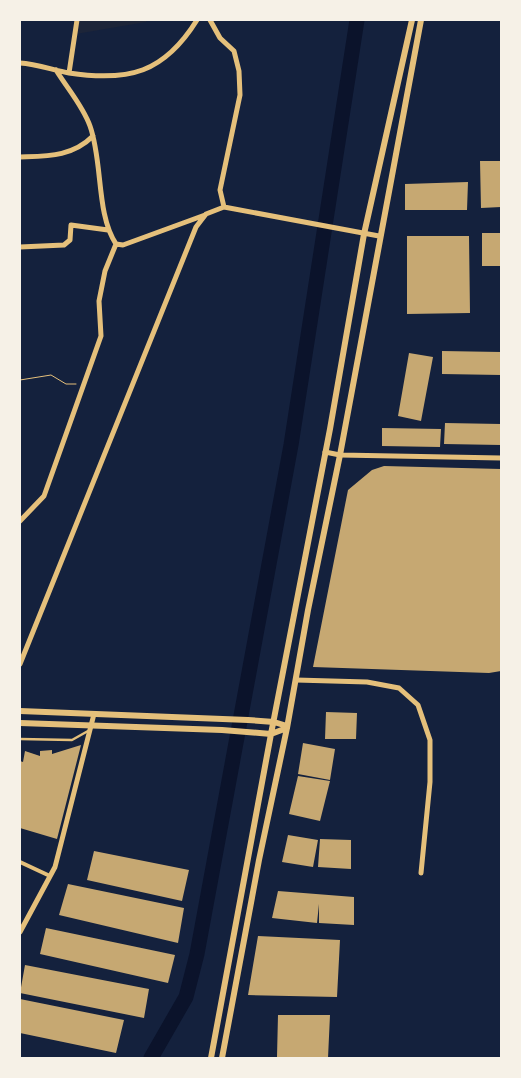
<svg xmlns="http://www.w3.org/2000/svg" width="521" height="1078" font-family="'Exo 2',sans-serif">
	<rect width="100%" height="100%" fill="#14213d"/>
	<!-- green -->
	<path fill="#1d2539" d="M 77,20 L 147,20 L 146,22 L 76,34 Z"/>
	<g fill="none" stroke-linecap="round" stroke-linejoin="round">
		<!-- river -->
		<path stroke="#0b132b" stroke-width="15" d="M 151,1058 L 186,997 L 197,954 L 291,445 L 357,20"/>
	</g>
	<!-- building -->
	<path fill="#c6a872" d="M 480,161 L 501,161 L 501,207 L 481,208 Z
		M 468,182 L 467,210 L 405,210 L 405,184 Z
		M 482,233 L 501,233 L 501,266 L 482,266 Z
		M 407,236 L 469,236 L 470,313 L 407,314 Z
		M 442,351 L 501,352 L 501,375 L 442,374 Z
		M 409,353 L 433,357 L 421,421 L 398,416 Z
		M 445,423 L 501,424 L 501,445 L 444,444 Z
		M 382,428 L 441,429 L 440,447 L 382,446 Z
		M 384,466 L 501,469 L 501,671 L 489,673 L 313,667 L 348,490 L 372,470 Z
		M 326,712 L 357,713 L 356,739 L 325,739 Z
		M 303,743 L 335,749 L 330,780 L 298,774 Z
		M 81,745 L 57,839 L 20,828 L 20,761 L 23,762 L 25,751 L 40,756 L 40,751 L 52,750 L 52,754 Z
		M 298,776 L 330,781 L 320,821 L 289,814 Z
		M 288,835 L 318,840 L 313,867 L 282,862 Z
		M 320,839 L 351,840 L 351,869 L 318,867 Z
		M 94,851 L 189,870 L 182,901 L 87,880 Z
		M 68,884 L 184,908 L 178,943 L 59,915 Z
		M 278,891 L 354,897 L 354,925 L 319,923 L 319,904 L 317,923 L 272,918 Z
		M 46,928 L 175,955 L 168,983 L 40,954 Z
		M 258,936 L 340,940 L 337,997 L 248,995 Z
		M 25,965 L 149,989 L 144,1018 L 20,993 Z
		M 20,999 L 124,1020 L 116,1053 L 20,1033 Z
		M 278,1015 L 330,1015 L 328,1058 L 277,1057 Z"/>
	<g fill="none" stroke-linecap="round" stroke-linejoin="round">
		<!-- path -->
		<path stroke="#e5c07b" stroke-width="1" d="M 20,380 L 51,375 L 66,384 L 76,384"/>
		<!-- service -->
		<path stroke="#e5c07b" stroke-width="2.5" d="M 20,739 L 72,740 L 88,731"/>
		<!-- pedestrian -->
		<path stroke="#e5c07b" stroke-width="4" d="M 20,862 L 50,876"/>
		<!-- minor -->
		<path stroke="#e5c07b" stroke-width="5" d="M 20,63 C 36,64 53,70 69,73 C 129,82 164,73 197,20
			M 69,73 L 77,20
			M 20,157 C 47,156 72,157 93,136
			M 224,207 L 379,236
			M 116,244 L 123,245 L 205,215
			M 20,247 L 64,245 L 70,240 L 71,225 L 108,230
			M 325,452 L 340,455 L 501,458
			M 20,521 L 44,496 L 101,336 L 99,301 L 105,271 L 116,244 C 96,214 103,162 90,126 C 83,106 67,88 56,70
			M 20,664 L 196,227 L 206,214 L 224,207 L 220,190 L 240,95 L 239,71 L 234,51 L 220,38 L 210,20
			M 296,680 L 367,682 L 399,688 L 418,705 L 430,740 L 430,782 L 421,873
			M 20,932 L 55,867 L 94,714"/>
		<!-- tertiary -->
		<path stroke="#e5c07b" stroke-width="6" d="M 20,711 L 248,720 L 274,722 L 287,726
			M 20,723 L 222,730 L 271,734 L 287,728
			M 211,1058 L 271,734 L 330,429 L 364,234 L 412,20
			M 222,1058 L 259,860 L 287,728 L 308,610 L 340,455 L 421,20"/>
	</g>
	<!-- border -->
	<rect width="521" height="1078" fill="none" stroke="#f6f1e7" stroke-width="42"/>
</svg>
